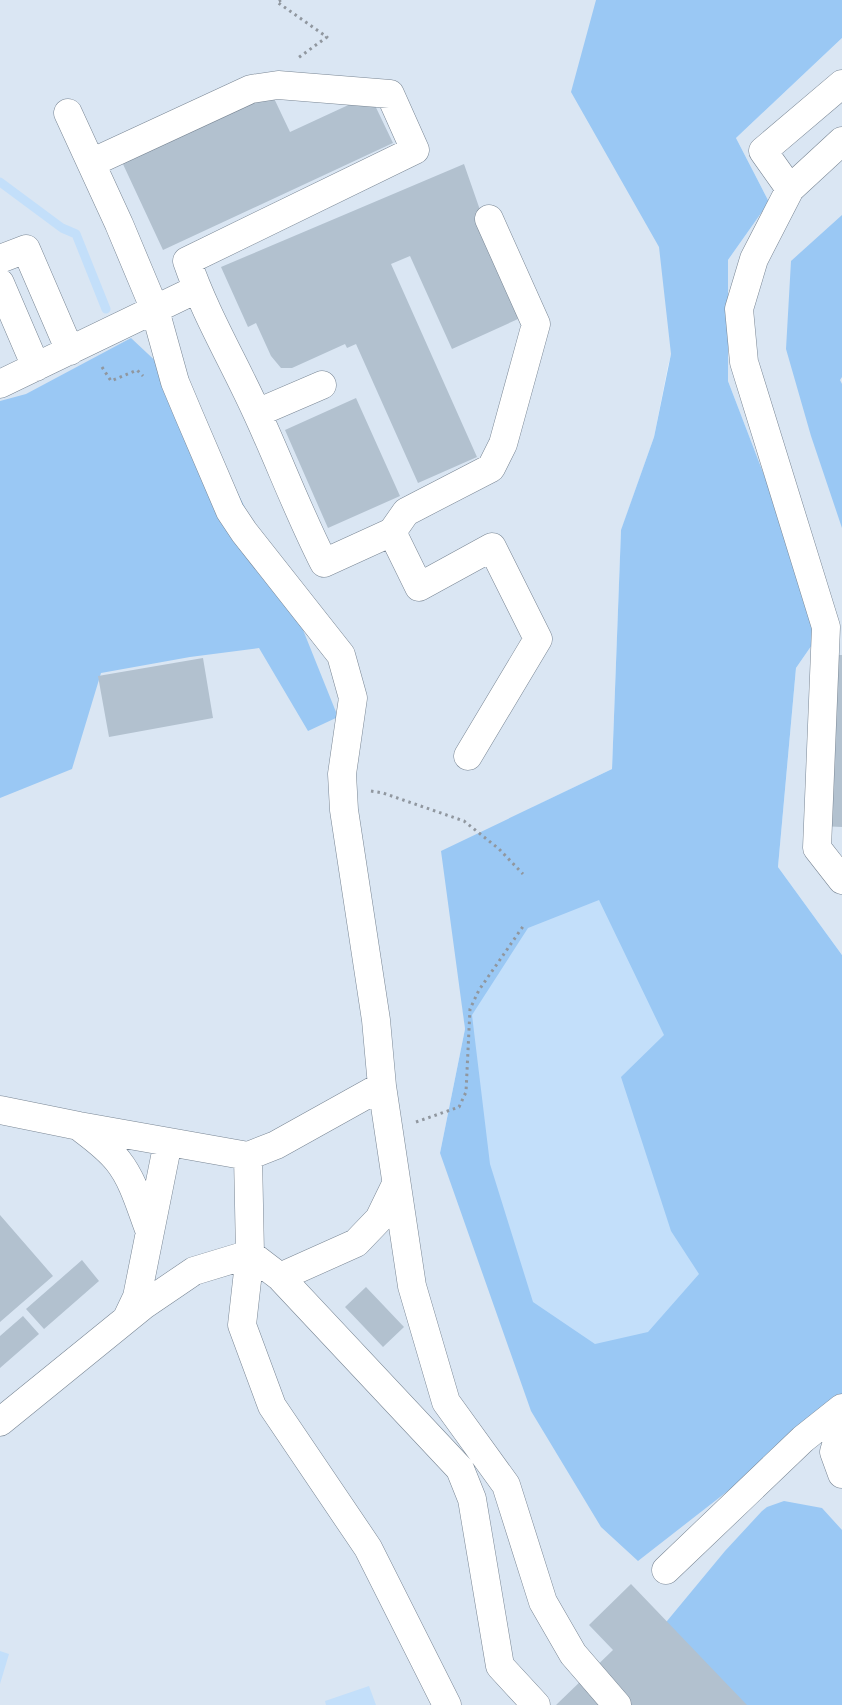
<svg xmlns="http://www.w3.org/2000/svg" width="842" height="1705" font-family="'Asap Condensed',sans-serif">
	<rect width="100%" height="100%" fill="#edf6ff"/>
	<!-- built -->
	<path fill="#dae6f3" d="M 0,0 L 722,0 L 706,222 L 668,366 L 654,437 L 621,531 L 612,769 L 533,807 L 462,1003 L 465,1029 L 440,1153 L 842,1402 L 842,1705 L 0,1705 Z
		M 842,38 L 842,955 L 778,867 L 796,668 L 823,629 L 728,381 L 728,260 L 769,202 L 736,138 Z"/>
	<!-- green -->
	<path fill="#9ac8f4" d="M 596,0 L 842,0 L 842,38 L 736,138 L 769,202 L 728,260 L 728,381 L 823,629 L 796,668 L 778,867 L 842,955 L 842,1402 L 638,1561 L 601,1527 L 531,1411 L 440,1153 L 465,1029 L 441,851 L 612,769 L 621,530 L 654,437 L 671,354 L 659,247 L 571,92 Z
		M 842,215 L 842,377 L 840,380 L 842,384 L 842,528 L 811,436 L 786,349 L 791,261 Z
		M 131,338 L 179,383 L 195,409 L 287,590 L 338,717 L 308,731 L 259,648 L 190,657 L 101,673 L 72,769 L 0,798 L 0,401 L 26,394 Z
		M 784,1501 L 822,1508 L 842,1530 L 842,1705 L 647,1705 L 648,1644 L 725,1551 L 762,1511 L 767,1507 Z"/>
	<!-- water -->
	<path fill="#c3dffa" d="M 599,900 L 664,1035 L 621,1077 L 671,1231 L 699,1274 L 648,1332 L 595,1344 L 533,1302 L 490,1164 L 472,1015 L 528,928 Z
		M 0,1651 L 9,1654 L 0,1684 Z
		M 369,1686 L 376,1705 L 326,1705 L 325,1701 Z"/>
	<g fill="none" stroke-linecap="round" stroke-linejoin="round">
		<!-- stream -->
		<path stroke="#c3dffa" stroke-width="9" d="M 0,182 L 62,228 L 76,234 L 106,309"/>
	</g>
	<!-- building -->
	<path fill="#b2c1cf" d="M 271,92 L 290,132 L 370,95 L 393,143 L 163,250 L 122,162 Z
		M 464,164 L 518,319 L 452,349 L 410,256 L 391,264 L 477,457 L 418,483 L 356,344 L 347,348 L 345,344 L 292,368 L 281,368 L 271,356 L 256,323 L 248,327 L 221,267 Z
		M 356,398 L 400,496 L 328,528 L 285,430 Z
		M 829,655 L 842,655 L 842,827 L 820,826 Z
		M 203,658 L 213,718 L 109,737 L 98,676 Z
		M 0,1215 L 53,1276 L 0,1322 Z
		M 82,1260 L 99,1281 L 44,1329 L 26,1309 Z
		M 366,1287 L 404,1327 L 383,1347 L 345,1307 Z
		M 23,1316 L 39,1334 L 0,1368 L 0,1336 Z
		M 631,1584 L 722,1679 L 747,1705 L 556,1705 L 613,1650 L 589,1625 Z"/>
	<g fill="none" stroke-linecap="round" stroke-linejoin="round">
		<!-- minor casing -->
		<g stroke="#798694" stroke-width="29">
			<path id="minor" d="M 842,84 L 763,151 L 790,189 L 842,141
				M 68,113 L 119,224 L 155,310 L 175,382 L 188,413 L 230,511 L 244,532 L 341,655 L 353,698 L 342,774 L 344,810 L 376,1020 L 382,1086 L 412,1286 L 446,1402 L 506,1485 L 543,1602 L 573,1654 L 617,1705
				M 91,163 L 251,89 L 278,85 L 390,94 L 415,150 L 187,261 C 205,314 234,362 257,413 C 280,463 299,514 324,563 L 392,532 L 406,512 L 491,468 L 503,444 L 536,324 L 489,219
				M 790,189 L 754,259 L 739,309 L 744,362 L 826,627 L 817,848 L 842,880
				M 0,259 L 26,249 L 70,351
				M 0,283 L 36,367
				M 0,384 L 197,289
				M 257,413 L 322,385
				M 392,532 L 419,587 L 492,547 L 538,639 L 468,756
				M 0,1110 L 79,1126 L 248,1156 L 276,1145 L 382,1086
				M 81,1128 C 94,1138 108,1148 118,1161 C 134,1181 141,1209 150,1232
				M 248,1156 L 250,1254 L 280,1277 L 460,1469 L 472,1499 L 500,1666 L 536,1705
				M 280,1277 L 356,1243 L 379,1219 L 396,1184
				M 127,1318 L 137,1297 L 168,1142
				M 0,1422 L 144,1305 L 194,1271 L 250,1254 L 242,1325 L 272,1406 L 368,1548 L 447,1705
				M 842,1424 L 834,1452 L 842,1474
				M 666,1570 L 803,1439 L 842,1408"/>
		</g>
		<!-- path -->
		<path stroke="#90979f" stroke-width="3" stroke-dasharray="2.5 4" stroke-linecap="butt" d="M 281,0 L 277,2 L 327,37 L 298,58
			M 102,367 L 111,381 L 137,370 L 143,376
			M 371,791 L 383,793 L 464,821 L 499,849 L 523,874
			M 416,1122 L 459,1107 L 466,1092 L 470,1009 L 479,990 L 524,925"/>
		<!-- minor -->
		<use href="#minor" stroke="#fff" stroke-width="28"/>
	</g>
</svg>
